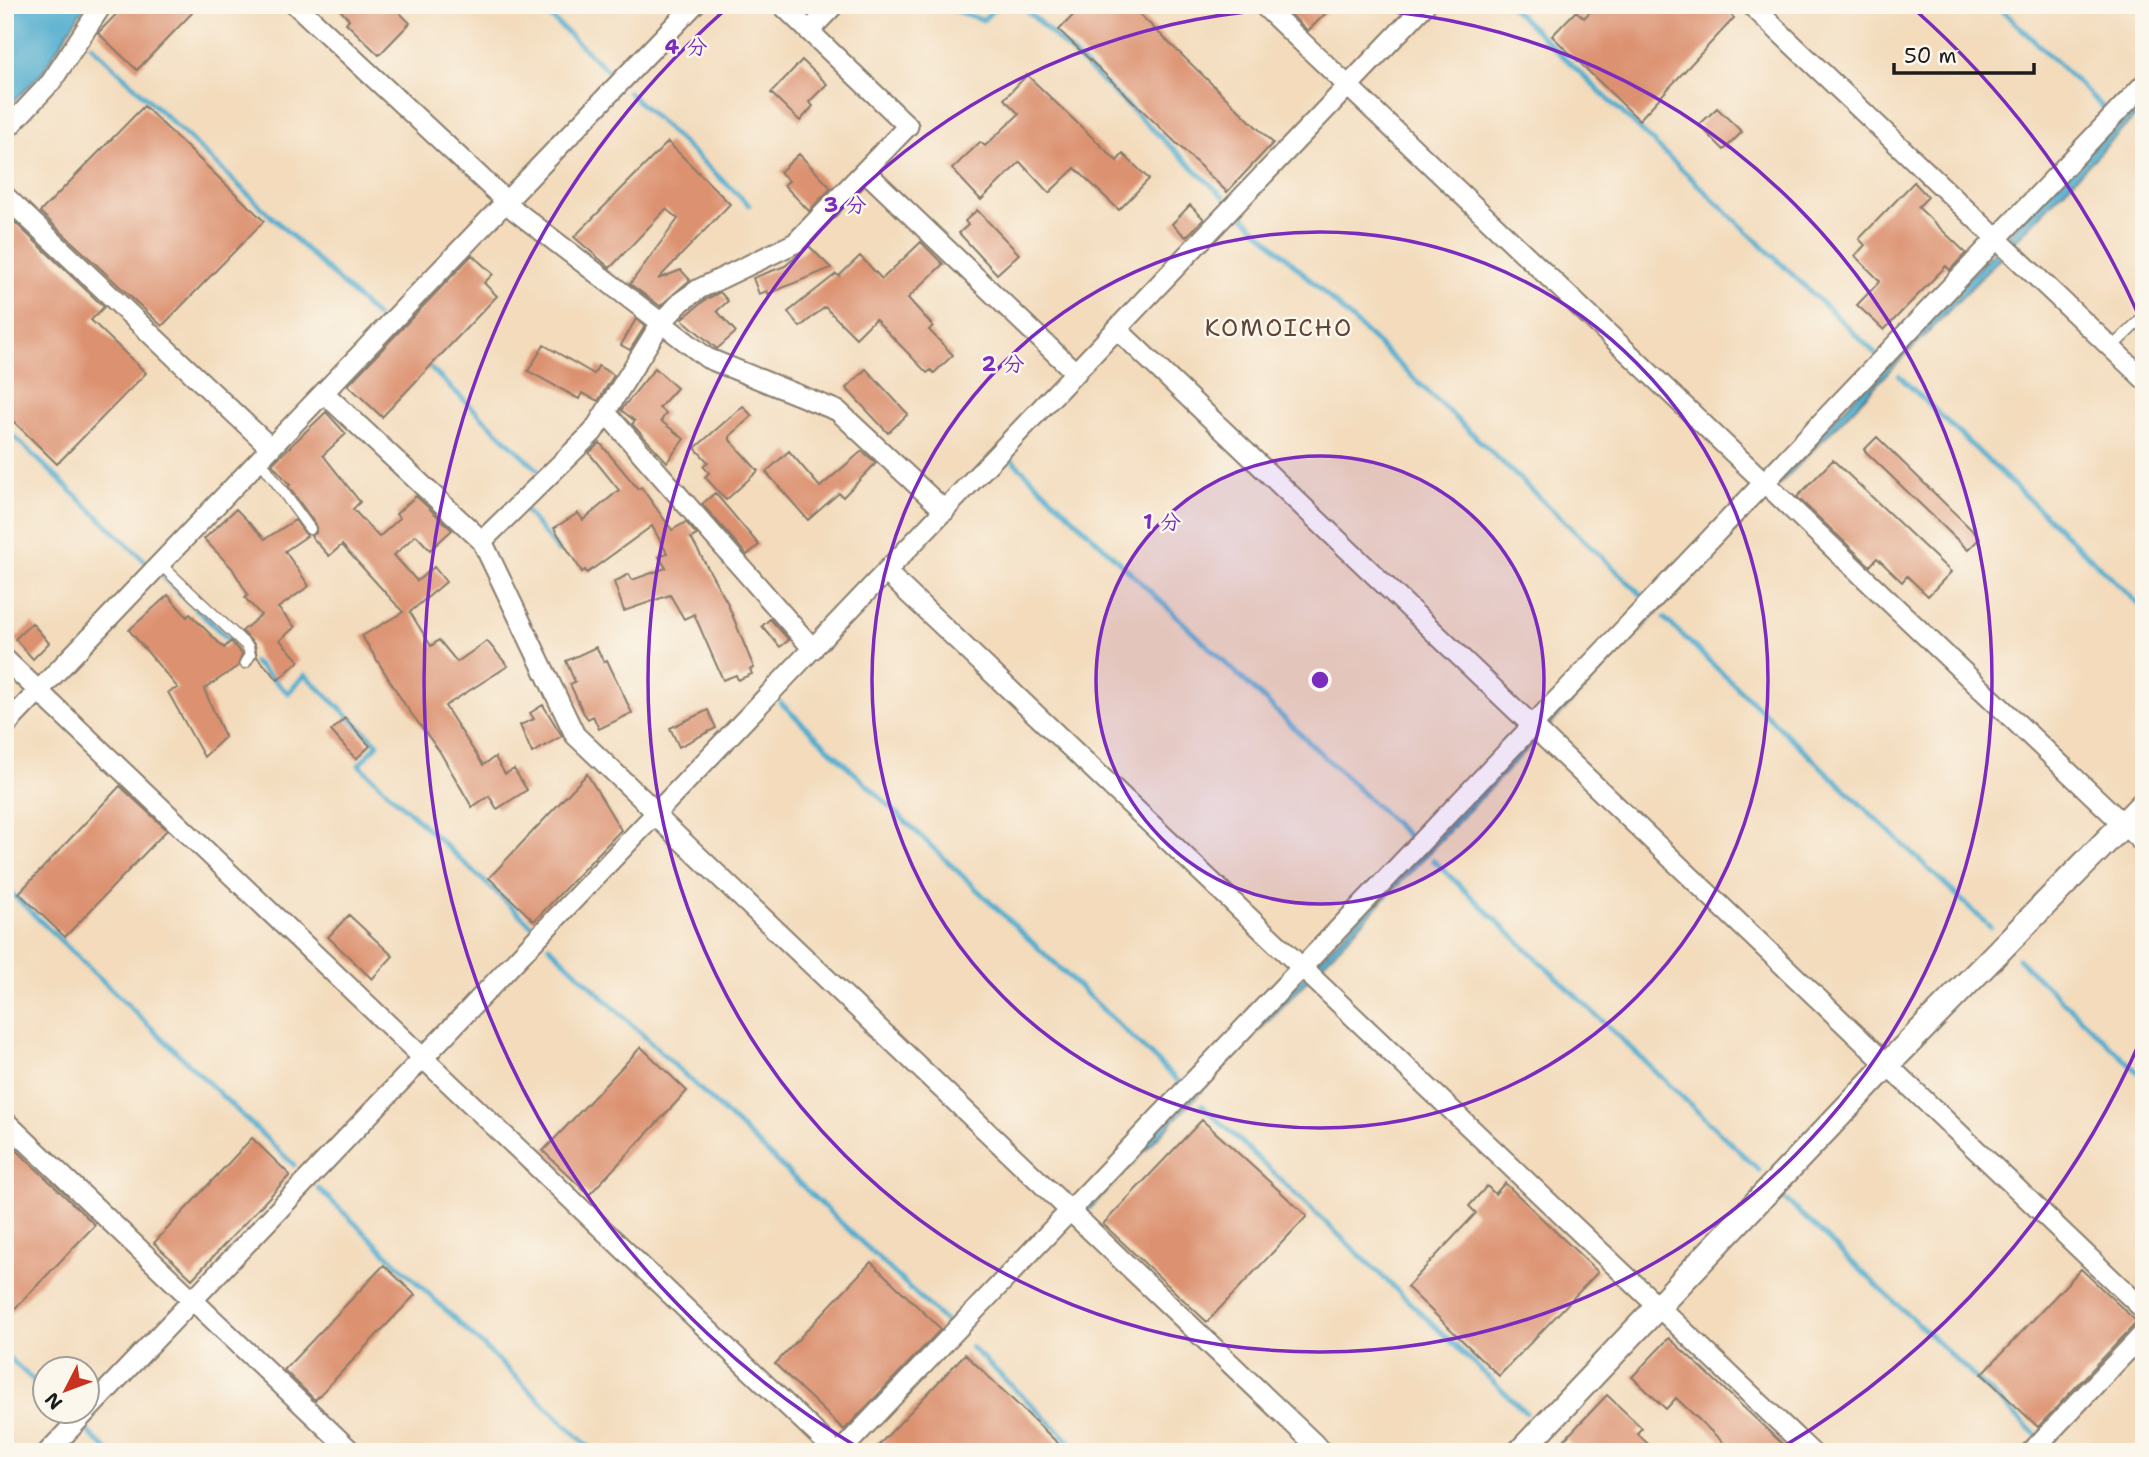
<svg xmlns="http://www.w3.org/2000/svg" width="2149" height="1457" font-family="'Shantell Sans','Klee One',sans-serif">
	<rect width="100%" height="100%" fill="#fbf7ec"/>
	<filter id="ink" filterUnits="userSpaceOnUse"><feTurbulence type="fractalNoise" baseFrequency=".0143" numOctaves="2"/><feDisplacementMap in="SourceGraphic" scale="14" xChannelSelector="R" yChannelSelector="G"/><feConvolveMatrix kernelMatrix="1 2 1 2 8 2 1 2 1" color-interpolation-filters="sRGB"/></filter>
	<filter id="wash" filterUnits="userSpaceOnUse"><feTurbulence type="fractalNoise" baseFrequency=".00686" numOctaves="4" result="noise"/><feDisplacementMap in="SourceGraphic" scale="28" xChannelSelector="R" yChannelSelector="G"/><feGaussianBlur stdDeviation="1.57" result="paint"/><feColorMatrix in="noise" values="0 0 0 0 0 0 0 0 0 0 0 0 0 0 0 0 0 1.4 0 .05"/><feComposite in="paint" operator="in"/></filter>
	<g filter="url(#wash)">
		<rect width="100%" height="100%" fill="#f3dbbc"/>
		<!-- water -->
		<path fill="#51adcf" stroke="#366476" stroke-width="2" d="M 5,5 L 85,5 L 42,73 L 5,110 Z
			M 2144,92 L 2144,107 L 2015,241 L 2008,235 Z
			M 1994,251 L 2001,257 L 1769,495 L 1083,1216 L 1079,1212 Z"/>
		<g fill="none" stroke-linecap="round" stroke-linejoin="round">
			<!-- stream -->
			<path stroke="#51adcf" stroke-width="5" d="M 538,5 L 612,75
				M 939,5 L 983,20 L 998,5
				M 1021,5 L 1224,197
				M 1509,5 L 1875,353
				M 1997,5 L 2107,111
				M 91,45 L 377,317
				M 628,92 L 749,205
				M 1243,216 L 1645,598
				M 426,364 L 538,470
				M 1899,376 L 2144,609
				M 5,428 L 146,562
				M 1012,460 L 1412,840
				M 525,510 L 558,551
				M 165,579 L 228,639
				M 1664,618 L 1990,927
				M 254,662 L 288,693 L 305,675 L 378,744 L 359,765 L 531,925
				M 781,703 L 1179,1082
				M 1433,860 L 1759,1170
				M 5,887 L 294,1165
				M 549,946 L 950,1326
				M 2018,959 L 2144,1078
				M 1202,1105 L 1526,1413
				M 318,1188 L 594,1452
				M 1786,1200 L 2036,1435
				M 971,1347 L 1081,1452
				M 5,1354 L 46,1392
				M 66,1412 L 68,1413
				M 87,1431 L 109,1452
				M 1560,1444 L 1568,1452"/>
		</g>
		<g id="blocks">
			<!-- building -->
			<path fill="#dc916f" d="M 125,5 L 184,5 L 192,13 L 137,70 L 98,33 Z
				M 335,5 L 392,5 L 410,23 L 379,55 L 346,23 L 349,19 Z
				M 1083,5 L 1130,5 L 1273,143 L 1227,192 L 1059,30 Z
				M 1281,5 L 1334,5 L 1308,31 Z
				M 1597,5 L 1721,5 L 1734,18 L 1639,120 L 1552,36 L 1576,11 L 1584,18 Z
				M 802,60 L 827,84 L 809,102 L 813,106 L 800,121 L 771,93 Z
				M 1027,75 L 1117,161 L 1123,154 L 1149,179 L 1119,210 L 1075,168 L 1049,193 L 1020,162 L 981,200 L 952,169 L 980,142 L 985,146 L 1019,114 L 1004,99 Z
				M 144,106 L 264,221 L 162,326 L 40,212 Z
				M 1717,108 L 1742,132 L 1724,150 L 1699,125 Z
				M 668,142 L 730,204 L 658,279 L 681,270 L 690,280 L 660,306 L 630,284 L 678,219 L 666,209 L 610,268 L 574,237 Z
				M 799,154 L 831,188 L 809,211 L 784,185 L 789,181 L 780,172 Z
				M 1914,182 L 1928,197 L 1918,207 L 1966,253 L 1950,270 L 1946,266 L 1884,330 L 1857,305 L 1880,281 L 1855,256 L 1865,245 L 1859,239 Z
				M 1190,205 L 1204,219 L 1186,237 L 1172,224 Z
				M 977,210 L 1019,254 L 997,274 L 959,233 L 968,225 L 965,221 Z
				M 5,213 L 104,307 L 91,320 L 146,373 L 57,464 L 5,413 Z
				M 921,242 L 943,264 L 908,298 L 933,326 L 929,330 L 953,355 L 934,373 L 931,370 L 927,373 L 875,319 L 856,338 L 825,307 L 800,327 L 788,312 L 836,274 L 839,276 L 860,256 L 882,279 Z
				M 809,246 L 831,268 L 768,294 L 767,291 L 759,294 L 753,278 L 785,266 Z
				M 472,255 L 493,274 L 484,283 L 497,296 L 382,417 L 348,385 Z
				M 720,292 L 728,301 L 717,311 L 736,332 L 717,349 L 682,319 L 705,300 Z
				M 636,319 L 645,326 L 630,350 L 621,345 Z
				M 544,345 L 594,374 L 598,366 L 614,375 L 598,401 L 582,393 L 579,399 L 528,371 Z
				M 655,368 L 677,388 L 659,408 L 666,413 L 661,421 L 684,439 L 667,462 L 632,424 L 635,421 L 621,410 Z
				M 866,369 L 908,414 L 888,433 L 846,388 Z
				M 743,406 L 752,416 L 730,436 L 730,440 L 758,471 L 726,500 L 705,477 L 709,473 L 703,466 L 708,462 L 695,448 Z
				M 326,412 L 346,434 L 323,455 L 360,502 L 353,509 L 379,537 L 400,518 L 396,514 L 416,496 L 452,530 L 430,550 L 416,535 L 394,555 L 417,581 L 434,567 L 446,582 L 410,612 L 431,646 L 439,640 L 457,662 L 487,641 L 508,666 L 445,706 L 483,765 L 495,757 L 505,774 L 514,769 L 527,790 L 497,809 L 489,796 L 472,807 L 440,752 L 405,705 L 362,636 L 403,612 L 342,545 L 329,556 L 311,536 L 316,533 L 316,525 L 288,486 L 290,485 L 272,464 Z
				M 1877,437 L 1980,538 L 1968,550 L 1864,450 Z
				M 600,443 L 638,489 L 641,487 L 672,530 L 686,522 L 697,535 L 691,538 L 727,602 L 754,668 L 750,669 L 752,674 L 738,680 L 736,675 L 723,680 L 694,614 L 684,619 L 670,595 L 624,611 L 614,582 L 629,574 L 632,580 L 666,568 L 659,557 L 667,553 L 652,526 L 587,573 L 585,570 L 582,572 L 554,528 L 578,513 L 583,520 L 619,490 L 589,453 Z
				M 789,451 L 820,487 L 862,451 L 876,463 L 843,497 L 839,493 L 808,520 L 766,472 Z
				M 1833,460 L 1951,572 L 1928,596 L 1907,576 L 1902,582 L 1877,558 L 1870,566 L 1797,497 Z
				M 715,493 L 759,545 L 747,555 L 702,504 Z
				M 236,509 L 265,539 L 295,520 L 307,536 L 285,551 L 309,586 L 278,608 L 295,627 L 280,640 L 299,661 L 278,680 L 257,657 L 255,645 L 242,631 L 261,615 L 245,598 L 248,595 L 232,568 L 204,539 Z
				M 168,595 L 187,617 L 190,614 L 224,648 L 231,641 L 242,654 L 238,666 L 204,689 L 225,737 L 204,757 L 168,692 L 178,688 L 129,630 Z
				M 770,619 L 789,640 L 780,647 L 762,626 Z
				M 32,623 L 49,643 L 33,659 L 15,639 Z
				M 596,647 L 604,662 L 607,660 L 632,713 L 599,729 L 593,716 L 588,719 L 583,712 L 570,684 L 575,682 L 566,661 Z
				M 543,705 L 562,736 L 532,753 L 520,725 L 534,719 L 530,713 Z
				M 708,710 L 716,728 L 679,747 L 670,728 Z
				M 345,718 L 370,746 L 356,759 L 331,731 Z
				M 587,774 L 621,830 L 534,921 L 489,878 Z
				M 120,786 L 167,830 L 65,937 L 19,893 Z
				M 349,915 L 393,956 L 372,979 L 328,937 Z
				M 641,1047 L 687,1091 L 589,1195 L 543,1151 Z
				M 1202,1120 L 1307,1216 L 1207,1322 L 1103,1224 Z
				M 252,1138 L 290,1175 L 192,1279 L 154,1243 Z
				M 5,1139 L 95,1225 L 5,1319 Z
				M 1505,1183 L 1598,1272 L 1499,1376 L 1407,1287 L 1476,1213 L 1469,1206 L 1487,1186 L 1495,1194 Z
				M 871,1262 L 941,1329 L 844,1430 L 775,1364 Z
				M 384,1265 L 415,1295 L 315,1400 L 284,1370 Z
				M 2081,1269 L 2137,1322 L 2038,1427 L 1982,1374 Z
				M 1669,1338 L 1706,1372 L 1791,1452 L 1733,1452 L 1676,1398 L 1666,1409 L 1632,1377 Z
				M 965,1354 L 1015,1402 L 1067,1452 L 872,1452 Z
				M 1607,1395 L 1642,1428 L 1637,1433 L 1656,1452 L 1579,1452 L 1565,1439 Z"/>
		</g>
	</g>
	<g filter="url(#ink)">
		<use href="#blocks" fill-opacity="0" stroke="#887c6c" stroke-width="2"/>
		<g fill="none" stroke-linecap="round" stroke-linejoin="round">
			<!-- service casing -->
			<g stroke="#887c6c" stroke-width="13">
				<path id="service" d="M 2111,348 L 2144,316
					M 260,460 L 310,529
					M 160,564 L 248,647 L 250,655 L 245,663"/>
			</g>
			<!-- minor casing -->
			<g stroke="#887c6c" stroke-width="23">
				<path id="minor" d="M 296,5 L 506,201
					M 782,5 L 809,31 L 834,5
					M 1263,5 L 2144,844
					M 1751,5 L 2144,379
					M 5,131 L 51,82 L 102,5
					M 865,171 L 1076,373
					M 5,196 L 271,448
					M 504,202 L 707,358 L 838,411 L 945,511
					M 1117,329 L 2144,1310
					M 324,393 L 482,541 L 575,735 L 657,813
					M 607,414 L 813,649
					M 482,541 L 593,432 L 661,323 L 682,301 L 699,289 L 795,243 L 908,126 L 809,31
					M 886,572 L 1811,1452
					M 5,659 L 836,1452
					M 5,726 L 694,5
					M 655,815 L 1323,1452
					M 5,1121 L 352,1452
					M 88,1410 L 1425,5
					M 48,1452 L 86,1412
					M 840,1452 L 2144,84
					M 2031,1452 L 2144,1333"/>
			</g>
			<!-- tertiary casing -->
			<g stroke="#887c6c" stroke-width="28">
				<path id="tertiary" d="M 1520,1452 L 1888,1064 L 2144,803"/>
			</g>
			<!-- service -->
			<use href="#service" stroke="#fff" stroke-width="10"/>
			<!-- minor -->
			<use href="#minor" stroke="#fff" stroke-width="19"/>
			<!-- tertiary -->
			<use href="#tertiary" stroke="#fff" stroke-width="24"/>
		</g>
	</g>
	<!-- distance rings -->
	<circle cx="1320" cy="680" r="224" fill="#7b2cbf" fill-opacity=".12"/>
	<g fill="none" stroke="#7b2cbf" stroke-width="3.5">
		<circle cx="1320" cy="680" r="224"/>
		<circle cx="1320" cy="680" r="448"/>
		<circle cx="1320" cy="680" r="672"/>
		<path d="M2142 1037A896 896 0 0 1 1781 1448M859 1448A896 896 0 0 1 726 9M1914 9A896 896 0 0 1 2142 323"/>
	</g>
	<g text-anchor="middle" stroke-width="5" stroke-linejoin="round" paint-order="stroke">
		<!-- quarter labels -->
		<g font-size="24" letter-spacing="2" fill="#5f4539" stroke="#fbf7ec">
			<text x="1279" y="336">KOMOICHO</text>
		</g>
	</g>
	<circle cx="1320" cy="680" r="10" fill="#7b2cbf" stroke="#fbf7ec" stroke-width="3.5"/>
	<g font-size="21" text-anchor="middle" font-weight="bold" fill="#7b2cbf" stroke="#fbf7ec" stroke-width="5" stroke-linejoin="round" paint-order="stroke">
		<text x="686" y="54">4 分</text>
		<text x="845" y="212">3 分</text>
		<text x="1003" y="371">2 分</text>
		<text x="1162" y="529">1 分</text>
	</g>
	<!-- margin -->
	<rect width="2149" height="1457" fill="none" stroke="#fbf7ec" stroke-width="28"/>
	<!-- north arrow -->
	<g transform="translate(66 1390) rotate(228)"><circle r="33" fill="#fbf7ec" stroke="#a29f99" stroke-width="2"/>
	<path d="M0-5L12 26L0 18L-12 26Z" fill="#c8321e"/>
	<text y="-10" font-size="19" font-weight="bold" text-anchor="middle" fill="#1c1c1c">N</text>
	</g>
	<!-- scale -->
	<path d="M1894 63v10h140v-10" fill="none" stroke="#1c1c1c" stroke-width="3.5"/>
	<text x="1904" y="63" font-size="21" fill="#1c1c1c" stroke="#fbf7ec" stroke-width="5" paint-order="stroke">50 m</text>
</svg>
